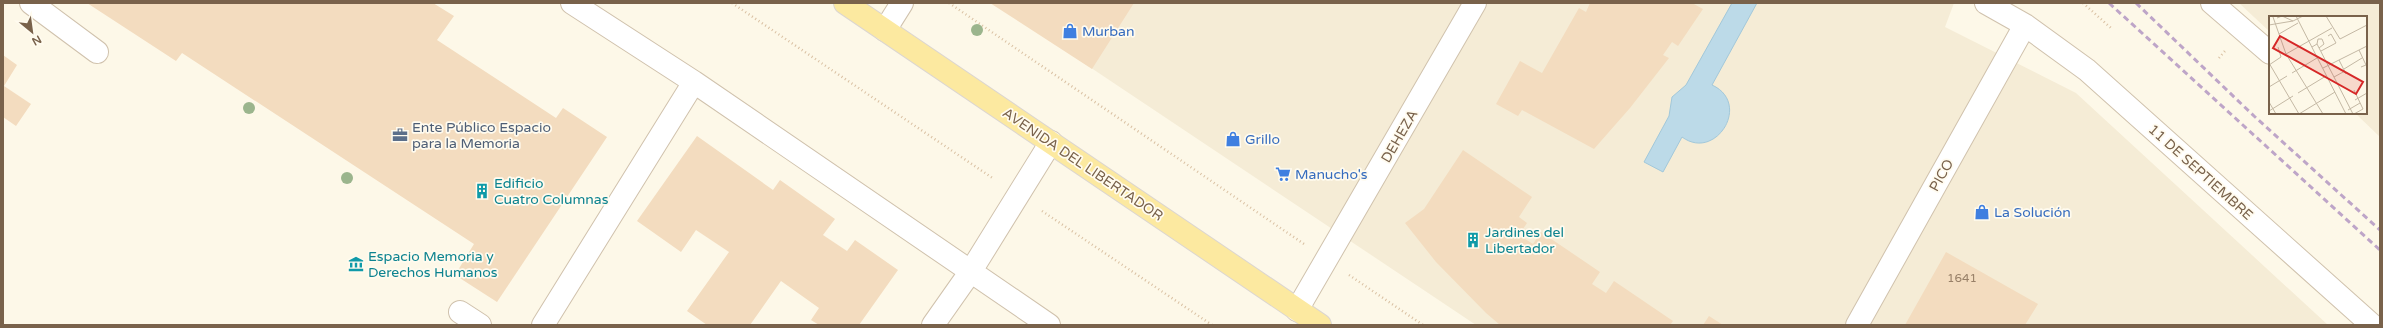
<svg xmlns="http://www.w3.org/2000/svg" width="2383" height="328" font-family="'Varela Round',sans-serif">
	<rect width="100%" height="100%" fill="#fdf8e8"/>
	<!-- residential -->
	<path fill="#f5ecd6" d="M 994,3 L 1954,3 L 1945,27 L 2076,93 L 2328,325 L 1476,325 Z
		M 2239,3 L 2380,3 L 2380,137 L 2355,113 L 2366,113 L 2366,17 L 2270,17 L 2270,32 Z"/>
	<!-- water -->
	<path fill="#bcdae8" stroke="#a2c8da" d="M 1732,3 L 1757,3 L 1712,85 C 1752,103 1716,162 1682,137 L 1663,172 L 1644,162 L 1669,116 L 1672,97 L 1686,85 Z"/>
	<!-- building -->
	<path fill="#f3dcbf" d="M 87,3 L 433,3 L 454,16 L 437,40 L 556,118 L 563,108 L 607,137 L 497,302 L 455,275 L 474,244 L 182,53 L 176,61 Z
		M 990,3 L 1134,3 L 1092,69 Z
		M 1590,3 L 1692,3 L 1703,9 L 1678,46 L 1672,42 L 1663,55 L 1669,58 L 1630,108 L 1594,149 L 1522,110 L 1518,116 L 1496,104 L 1520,61 L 1542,73 L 1579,8 L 1586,12 Z
		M 3,55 L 17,65 L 4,86 L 31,104 L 16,126 L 3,117 Z
		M 697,136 L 773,190 L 780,180 L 835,219 L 823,235 L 847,251 L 855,240 L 898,270 L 859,325 L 819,325 L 811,320 L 819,308 L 781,281 L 750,325 L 707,325 L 687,311 L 729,252 L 696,230 L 681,252 L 637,221 Z
		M 1463,150 L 1532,197 L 1519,217 L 1527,223 L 1519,235 L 1533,244 L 1541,232 L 1600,272 L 1592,284 L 1606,293 L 1614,281 L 1673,321 L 1670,325 L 1500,325 L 1486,313 L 1436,262 L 1405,223 L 1424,209 Z
		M 1946,252 L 2038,304 L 2025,325 L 1905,325 Z
		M 1709,316 L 1723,325 L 1703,325 Z"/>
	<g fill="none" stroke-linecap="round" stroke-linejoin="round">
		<!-- minor casing -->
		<g stroke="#d0c2ad" stroke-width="24">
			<path id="minor" d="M 31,3 L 97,52
				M 572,3 L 694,82 L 1049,325
				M 1986,3 L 2025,25 L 2087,70 L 2372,325
				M 2212,3 L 2270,53
				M 885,30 L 902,3
				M 1297,310 L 1475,3
				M 460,312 L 480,325
				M 543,325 L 694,82
				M 933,325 L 971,271 L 1051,142
				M 1857,325 L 2025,25"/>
		</g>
		<!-- major casing -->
		<g stroke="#dcd6d0" stroke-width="24">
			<path id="major" d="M 845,3 L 1320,325"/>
		</g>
		<!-- path -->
		<path stroke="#d9c0a2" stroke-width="2.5" stroke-dasharray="1 3" stroke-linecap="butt" d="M 732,3 L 994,179
			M 949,3 L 1304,244
			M 2083,3 L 2111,28
			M 2219,58 L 2225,51
			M 1042,211 L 1212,325
			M 1349,275 L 1423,325"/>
		<!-- minor -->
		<use href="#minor" stroke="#fff" stroke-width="22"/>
		<!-- major -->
		<use href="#major" stroke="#fce9a0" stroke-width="22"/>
		<!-- rail -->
		<path stroke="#bea5c8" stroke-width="3" stroke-dasharray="6 4" stroke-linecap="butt" d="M 2109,3 L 2380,250
			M 2136,3 L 2254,116 L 2380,230"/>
	</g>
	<!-- trees -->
	<g fill="#9bb58d">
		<circle cx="977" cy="30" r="6"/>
		<circle cx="249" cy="108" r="6"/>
		<circle cx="347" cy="178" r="6"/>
	</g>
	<!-- icons -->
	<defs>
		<g id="shop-bare" transform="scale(1.2)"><path d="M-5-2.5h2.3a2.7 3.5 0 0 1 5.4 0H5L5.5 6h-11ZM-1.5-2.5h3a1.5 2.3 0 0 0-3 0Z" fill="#3f7fe0" stroke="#fffbef" stroke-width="2.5" paint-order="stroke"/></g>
		<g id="office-bare" transform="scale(1.2)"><path d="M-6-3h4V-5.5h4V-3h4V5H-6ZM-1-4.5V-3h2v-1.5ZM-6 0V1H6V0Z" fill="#5c6f8a" stroke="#fffbef" stroke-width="2.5" paint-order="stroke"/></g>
		<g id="supermarket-bare" transform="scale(1.2)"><path d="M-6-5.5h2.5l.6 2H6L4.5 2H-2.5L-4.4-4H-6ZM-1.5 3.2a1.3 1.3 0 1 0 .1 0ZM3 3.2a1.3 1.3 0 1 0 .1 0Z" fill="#3f7fe0" stroke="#fffbef" stroke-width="2.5" paint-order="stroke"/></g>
		<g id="building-bare" transform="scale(1.2)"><path d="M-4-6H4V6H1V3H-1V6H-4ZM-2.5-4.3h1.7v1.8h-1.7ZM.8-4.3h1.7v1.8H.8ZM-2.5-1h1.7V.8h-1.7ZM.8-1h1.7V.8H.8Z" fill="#0f9aa8" stroke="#fffbef" stroke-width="2.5" paint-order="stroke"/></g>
		<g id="museum-bare" transform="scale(1.2)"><path d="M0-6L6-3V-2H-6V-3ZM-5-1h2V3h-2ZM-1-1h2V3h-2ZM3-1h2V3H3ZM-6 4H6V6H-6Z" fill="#0f9aa8" stroke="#fffbef" stroke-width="2.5" paint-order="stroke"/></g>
	</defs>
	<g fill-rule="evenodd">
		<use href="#shop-bare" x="1070" y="31"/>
		<use href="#office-bare" x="400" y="135"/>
		<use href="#shop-bare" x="1233" y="139"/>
		<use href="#supermarket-bare" x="1283" y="174"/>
		<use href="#building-bare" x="482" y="191"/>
		<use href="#shop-bare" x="1982" y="212"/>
		<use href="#building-bare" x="1473" y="240"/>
		<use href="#museum-bare" x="356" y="264"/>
	</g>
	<g text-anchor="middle" stroke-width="3.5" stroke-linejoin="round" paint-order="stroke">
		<!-- number labels -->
		<g font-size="12" fill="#988068">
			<text x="1962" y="282">1641</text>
		</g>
		<!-- shop labels -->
		<g font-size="14" fill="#366cbe" stroke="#fffbef" text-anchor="start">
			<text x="1082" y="36">Murban</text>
			<text x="1245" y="144">Grillo</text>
			<text x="1295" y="179">Manucho's</text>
			<text x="1994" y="217">La Solución</text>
		</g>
		<!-- service labels -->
		<g font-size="14" fill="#4e5e75" stroke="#fffbef" text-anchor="start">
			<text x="412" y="132">Ente Público Espacio<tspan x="412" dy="16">para la Memoria</tspan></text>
		</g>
		<!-- street labels -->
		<g font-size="14" fill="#79624b" stroke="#fffbef">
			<text transform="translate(1399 136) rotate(-60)" y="5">DEHEZA</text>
			<text transform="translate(1083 164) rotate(34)" y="5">AVENIDA DEL LIBERTADOR</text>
			<text transform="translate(2201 172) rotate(42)" y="5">11 DE SEPTIEMBRE</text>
			<text transform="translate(1941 175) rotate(-61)" y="5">PICO</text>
		</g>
		<!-- culture labels -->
		<g font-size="14" fill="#0d838f" stroke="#fffbef" text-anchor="start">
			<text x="494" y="188">Edificio<tspan x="494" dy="16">Cuatro Columnas</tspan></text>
			<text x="1485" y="237">Jardines del<tspan x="1485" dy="16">Libertador</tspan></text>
			<text x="368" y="261">Espacio Memoria y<tspan x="368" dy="16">Derechos Humanos</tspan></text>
		</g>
	</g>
	<!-- overview -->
	<g transform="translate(2269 16)">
		<rect width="98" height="98" fill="#fdf8e8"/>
		<path fill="none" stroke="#c4b8a4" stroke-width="1" d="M 27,0 L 77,98M 57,0 L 71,23 L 98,9M 4,1 L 17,38 L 54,98M 8,2 L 13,0 L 24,5M 0,9 L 24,5 L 34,0M 10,18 L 29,7M 48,28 L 49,23 L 53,23 L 55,28 L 50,32M 43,31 L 48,28 L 84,98M 90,34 L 97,49 L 92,51M 52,35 L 67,27 L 62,18 L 59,20M 17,38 L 63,12M 70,44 L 77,58M 0,47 L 30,98M 0,49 L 12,41 L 9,31M 54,52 L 98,30M 75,53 L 93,42M 23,57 L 48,42M 65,61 L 76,55M 0,71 L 18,60M 29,77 L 57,60M 86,84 L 98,77M 0,86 L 7,98M 79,94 L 91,87M 0,95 L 24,80M 30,98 L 66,76M 85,98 L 94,93 L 85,74"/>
		<path fill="#d62828" fill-opacity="0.15" stroke="#d62828" stroke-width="2" d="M 11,20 L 94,66 L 87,78 L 4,32 Z"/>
		<rect width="98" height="98" fill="none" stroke="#79624b" stroke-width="2"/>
	</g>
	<!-- border -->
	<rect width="2383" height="328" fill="none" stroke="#79624b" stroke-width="8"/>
	<!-- north arrow -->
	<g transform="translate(32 32) rotate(151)" stroke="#fffbef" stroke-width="3" paint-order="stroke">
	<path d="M0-3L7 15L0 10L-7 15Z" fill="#79624b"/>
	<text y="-6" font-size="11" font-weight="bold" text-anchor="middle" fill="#79624b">N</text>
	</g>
</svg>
